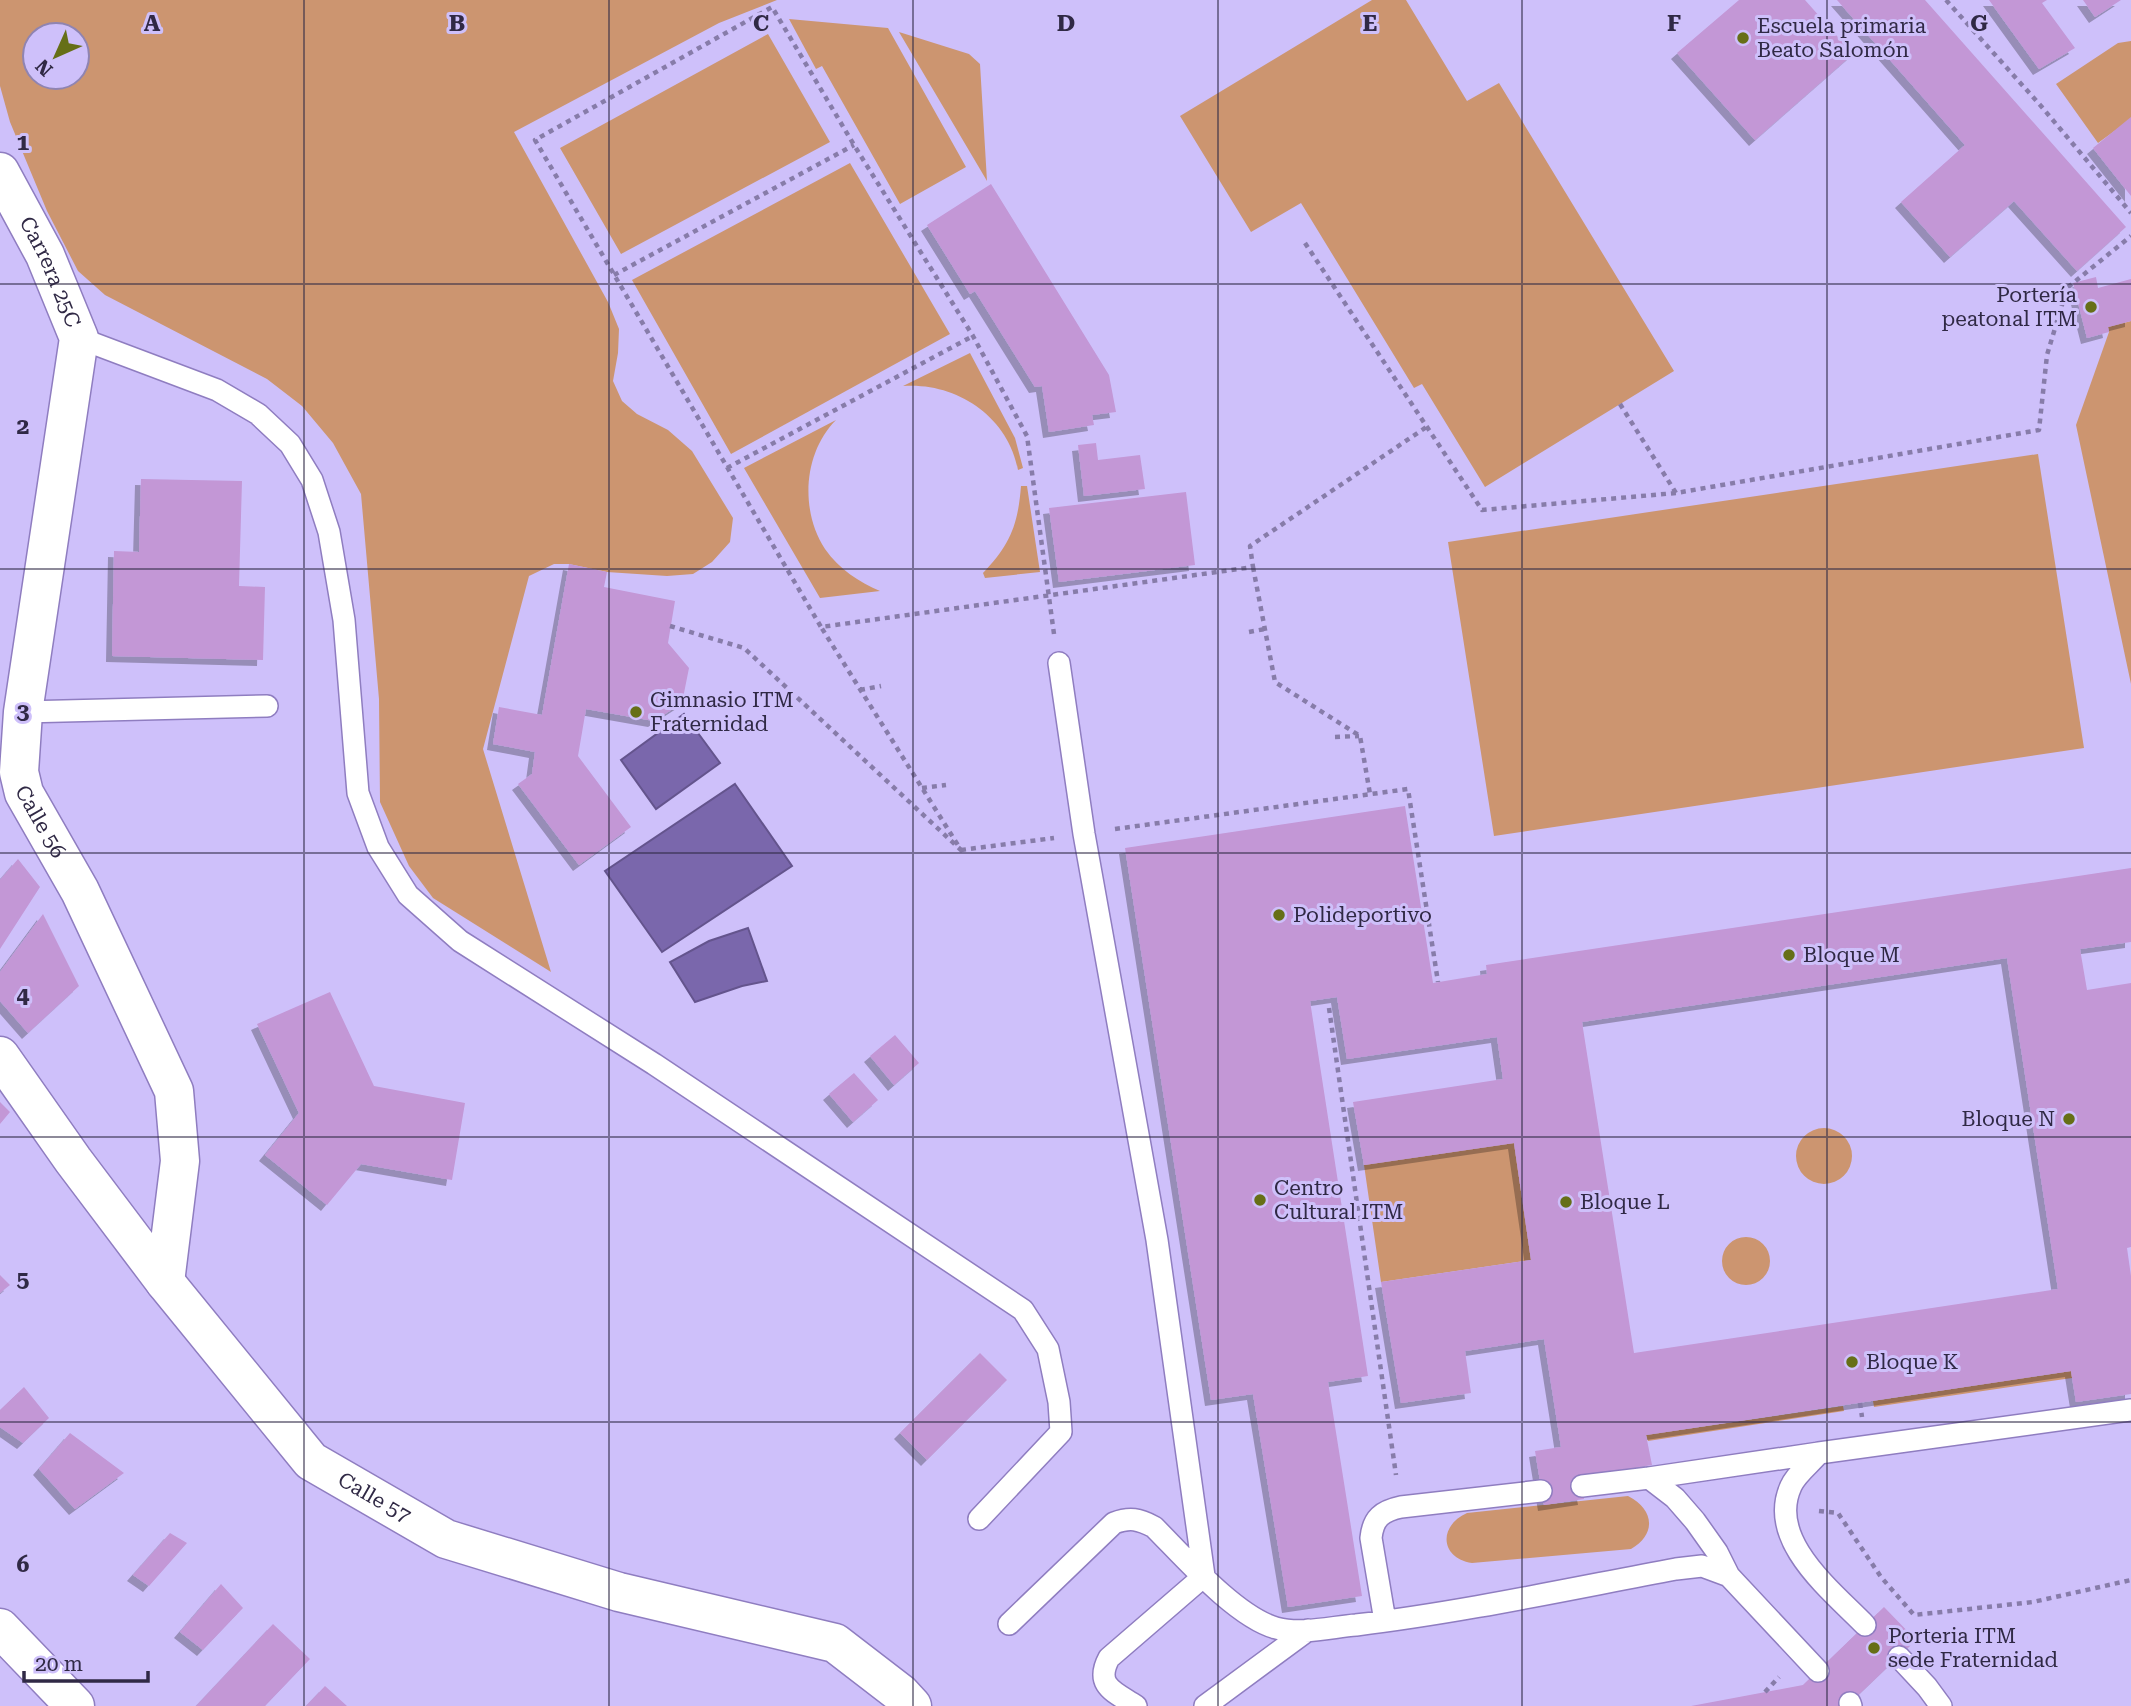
<svg xmlns="http://www.w3.org/2000/svg" width="2131" height="1706" font-family="'Roboto Serif',serif">
	<defs>
		<filter id="shadow"><feDropShadow dx="-6" dy="6" stdDeviation="0" flood-color="#0004"/></filter>
	</defs>
	<rect width="100%" height="100%" fill="#cec0fa"/>
	<!-- green -->
	<path fill="#cc9570" fill-rule="evenodd" d="M 0,0 L 777,0 L 719,23 L 514,132 L 608,302 L 619,329 L 618,353 L 613,381 L 622,401 L 637,414 L 668,430 L 692,451 L 733,518 L 730,542 L 712,562 L 693,574 L 667,576 L 607,572 L 569,564 L 554,564 L 529,576 L 483,749 L 551,972 L 433,898 L 409,866 L 380,802 L 379,699 L 361,494 L 333,443 L 302,406 L 267,379 L 105,295 L 78,271 L 47,211 L 10,122 L 0,86 ZM 35,35 L 77,35 L 77,77 L 35,77 Z
		M 1372,0 L 1406,0 L 1467,101 L 1499,83 L 1674,371 L 1485,487 L 1422,384 L 1414,388 L 1301,203 L 1251,232 L 1180,116 Z
		M 789,19 L 888,28 L 966,167 L 900,204 L 822,66 L 816,69 Z
		M 899,32 L 969,54 L 980,64 L 987,181 Z
		M 768,34 L 830,142 L 621,254 L 560,148 Z
		M 2131,41 L 2131,119 L 2098,143 L 2056,84 L 2118,43 Z
		M 850,163 L 950,334 L 731,454 L 632,280 Z
		M 2131,321 L 2131,684 L 2076,425 L 2109,332 L 2108,327 Z
		M 970,353 L 1015,438 L 1023,468 L 1018,470 C 1008,416 956,382 903,386 Z
		M 836,420 C 803,453 800,511 825,549 C 839,569 859,582 880,591 L 820,598 L 744,468 Z
		M 2038,454 L 2084,748 L 1494,836 L 1448,542 Z
		M 1021,486 L 1027,486 L 1040,572 L 985,578 L 983,573 C 1010,545 1018,525 1021,486 Z
		M1796 1156a28 28 0 1 1 56 0a28 28 0 1 1-56 0Z
		M 1514,1143 L 1531,1260 L 1381,1282 L 1364,1165 Z
		M1722 1261a24 24 0 1 1 48 0a24 24 0 1 1-48 0Z
		M 2071,1371 L 2072,1378 L 1874,1407 L 1873,1401 Z
		M 1843,1406 L 1844,1411 L 1648,1441 L 1646,1435 Z
		M 1628,1496 C 1654,1509 1657,1534 1631,1549 L 1472,1563 C 1440,1558 1438,1526 1467,1513 Z"/>
	<!-- water -->
	<path fill="#7a67ac" stroke="#64548d" stroke-width="2" d="M 684,714 L 720,763 L 656,809 L 621,760 Z
		M 735,784 L 792,866 L 662,952 L 605,871 Z
		M 748,928 L 767,981 L 742,986 L 695,1002 L 670,962 L 709,941 Z"/>
	<!-- building -->
	<path fill="#c397d6" fill-rule="evenodd" filter="url(#shadow)" d="M 1739,0 L 1805,0 L 1853,54 L 1755,140 L 1677,53 Z
		M 1837,0 L 1925,0 L 2126,227 L 2077,271 L 2014,201 L 1950,257 L 1901,202 L 1965,145 Z
		M 1989,0 L 2047,0 L 2042,3 L 2075,48 L 2039,69 Z
		M 2083,0 L 2121,0 L 2095,17 Z
		M 2131,117 L 2131,196 L 2093,148 Z
		M 991,184 L 1109,375 L 1116,412 L 1092,415 L 1094,425 L 1049,432 L 1042,386 L 1035,387 L 975,291 L 970,294 L 927,225 Z
		M 2096,277 L 2098,288 L 2131,279 L 2131,321 L 2108,327 L 2109,332 L 2087,338 L 2073,283 Z
		M 1096,443 L 1098,460 L 1140,455 L 1145,489 L 1084,496 L 1078,445 Z
		M 141,479 L 242,481 L 239,586 L 265,587 L 263,660 L 112,656 L 114,551 L 139,552 Z
		M 1186,492 L 1195,565 L 1059,582 L 1049,508 Z
		M 569,564 L 607,572 L 604,587 L 675,601 L 668,643 L 689,668 L 682,703 L 654,721 L 586,709 L 578,756 L 631,827 L 579,865 L 518,784 L 532,774 L 535,752 L 493,744 L 499,707 L 542,715 Z
		M 1405,806 L 1433,983 L 1487,974 L 1486,965 L 2131,868 L 2131,942 L 2080,949 L 2087,990 L 2131,983 L 2131,1247 L 2127,1248 L 2131,1276 L 2131,1394 L 2076,1402 L 2071,1371 L 1646,1435 L 1652,1465 L 1580,1477 L 1584,1499 L 1544,1505 L 1535,1451 L 1561,1447 L 1544,1339 L 1465,1351 L 1471,1393 L 1401,1403 L 1381,1282 L 1531,1260 L 1514,1143 L 1364,1165 L 1353,1102 L 1503,1079 L 1497,1037 L 1347,1059 L 1337,997 L 1310,1001 L 1368,1376 L 1328,1382 L 1362,1596 L 1288,1607 L 1253,1394 L 1211,1400 L 1125,848 ZM 2007,958 L 2058,1289 L 1634,1353 L 1582,1022 Z
		M 18,859 L 40,887 L 0,949 L 0,880 Z
		M 43,914 L 79,986 L 28,1033 L 0,1001 L 0,972 Z
		M 330,992 L 374,1086 L 465,1103 L 452,1180 L 361,1164 L 327,1205 L 265,1155 L 299,1113 L 257,1024 Z
		M 895,1035 L 919,1063 L 894,1085 L 870,1056 Z
		M 854,1073 L 878,1100 L 853,1122 L 829,1094 Z
		M 0,1102 L 10,1112 L 0,1124 Z
		M 0,1275 L 10,1285 L 0,1293 Z
		M 980,1353 L 1007,1380 L 927,1460 L 900,1433 Z
		M 24,1387 L 49,1418 L 23,1443 L 0,1427 L 0,1410 Z
		M 70,1433 L 124,1473 L 75,1509 L 39,1469 Z
		M 170,1533 L 187,1543 L 149,1586 L 133,1575 Z
		M 221,1584 L 243,1608 L 203,1650 L 180,1632 Z
		M 1884,1607 L 1916,1640 L 1847,1706 L 1691,1706 L 1803,1685 Z
		M 273,1624 L 310,1659 L 265,1706 L 196,1706 Z
		M 325,1686 L 347,1706 L 306,1706 Z"/>
	<g fill="none" stroke-linecap="round" stroke-linejoin="round">
		<!-- lane casing -->
		<g stroke="#8f7dc0" stroke-width="24">
			<path id="lane" d="M 79,338 L 217,390 L 258,414 L 290,444 L 312,480 L 329,532 L 344,620 L 358,793 L 378,847 L 408,895 L 460,941 L 654,1064 L 1023,1310 L 1048,1349 L 1059,1402 L 1061,1432 L 979,1519
				M 1059,663 L 1084,834 L 1157,1240 L 1204,1576
				M 23,712 L 267,706
				M 1649,1478 L 1819,1453
				M 1582,1486 L 1649,1478 L 1675,1498 L 1695,1521 L 1717,1552 L 1729,1576 L 1818,1671
				M 1385,1621 L 1371,1538 C 1373,1518 1382,1511 1401,1507 L 1541,1491
				M 1009,1624 L 1114,1523 C 1130,1517 1139,1519 1154,1527 C 1184,1557 1236,1617 1276,1628 C 1301,1635 1331,1627 1356,1625 C 1463,1612 1569,1589 1676,1569 L 1702,1566 L 1729,1576
				M 1865,1625 C 1832,1591 1766,1540 1791,1486 C 1796,1474 1811,1463 1819,1453 L 2131,1410
				M 1899,1657 L 1927,1687 L 1941,1706
				M 1850,1703 L 1851,1706
				M 1136,1706 C 1115,1692 1094,1686 1109,1658 L 1204,1576
				M 1205,1706 L 1308,1630"/>
		</g>
		<!-- street casing -->
		<g stroke="#8f7dc0" stroke-width="41">
			<g id="street">
				<path id="s1" d="M 0,172 L 45,255 L 79,338 L 23,712 L 19,772 L 24,793 L 80,891 L 174,1091 L 180,1161 L 165,1282"/>
				<path id="s2" d="M 0,1056 L 73,1160 L 165,1282 L 311,1461 L 446,1539 L 619,1592 L 835,1643 L 900,1693 L 912,1706"/>
				<path d="M 0,1628 L 75,1706"/>
			</g>
		</g>
		<!-- path -->
		<path stroke="#877ca9" stroke-width="4.5" stroke-dasharray="5 5" stroke-linecap="butt" d="M 1946,0 L 2041,106 L 2131,213
			M 1305,243 L 1482,510 L 1676,493 L 2039,430 L 2047,355 L 2067,288 L 2131,236
			M 614,275 L 854,145
			M 1620,404 L 1676,493
			M 727,468 L 973,336
			M 1253,567 L 1275,682 L 1360,736 L 1370,794
			M 670,626 L 744,648 L 961,850 L 821,627
			M 1249,632 L 1265,629
			M 1054,634 L 1027,436 L 973,336 L 854,145 L 772,7 L 535,140 L 821,627 L 1253,567 L 1250,546 L 1428,426
			M 860,690 L 881,686
			M 1335,737 L 1359,736
			M 922,788 L 946,785
			M 1115,829 L 1408,789 L 1438,982
			M 961,850 L 1054,838
			M 1329,1008 L 1396,1475
			M 1860,1403 L 1862,1417
			M 1819,1511 L 1838,1513 L 1881,1577 L 1914,1615 L 2033,1602 L 2131,1580
			M 1765,1692 L 1779,1677"/>
		<!-- lane -->
		<use href="#lane" stroke="#fff" stroke-width="21"/>
		<!-- street -->
		<use href="#street" stroke="#fff" stroke-width="38"/>
	</g>
	<!-- grid -->
	<path fill="none" stroke="#302945" stroke-width="2" stroke-opacity="0.55" d="M 304,0 L 304,1706M 609,0 L 609,1706M 913,0 L 913,1706M 1218,0 L 1218,1706M 1522,0 L 1522,1706M 1827,0 L 1827,1706M 0,284 L 2131,284M 0,569 L 2131,569M 0,853 L 2131,853M 0,1137 L 2131,1137M 0,1422 L 2131,1422"/>
	<!-- markers -->
	<g fill="#666f17" stroke="#cec0fa" stroke-width="2.5">
		<circle cx="1743" cy="38" r="7"/>
		<circle cx="2091" cy="307" r="7"/>
		<circle cx="636" cy="712" r="7"/>
		<circle cx="1279" cy="915" r="7"/>
		<circle cx="1789" cy="955" r="7"/>
		<circle cx="2069" cy="1119" r="7"/>
		<circle cx="1260" cy="1200" r="7"/>
		<circle cx="1566" cy="1202" r="7"/>
		<circle cx="1852" cy="1362" r="7"/>
		<circle cx="1874" cy="1648" r="7"/>
	</g>
	<g text-anchor="middle" stroke-width="6" stroke-linejoin="round" paint-order="stroke">
		<!-- poi labels -->
		<g font-size="21" fill="#302945" stroke="#cec0fa" text-anchor="start">
			<text x="1757" y="33">Escuela primaria<tspan x="1757" dy="24">Beato Salomón</tspan></text>
			<text x="2077" y="302" text-anchor="end">Portería<tspan x="2077" dy="24">peatonal ITM</tspan></text>
			<text x="650" y="707">Gimnasio ITM<tspan x="650" dy="24">Fraternidad</tspan></text>
			<text x="1293" y="922">Polideportivo</text>
			<text x="1803" y="962">Bloque M</text>
			<text x="2055" y="1126" text-anchor="end">Bloque N</text>
			<text x="1274" y="1195">Centro<tspan x="1274" dy="24">Cultural ITM</tspan></text>
			<text x="1580" y="1209">Bloque L</text>
			<text x="1866" y="1369">Bloque K</text>
			<text x="1888" y="1643">Porteria ITM<tspan x="1888" dy="24">sede Fraternidad</tspan></text>
		</g>
		<!-- street labels -->
		<g font-size="21" fill="#302945" stroke="#cec0fa">
			<text dy="7" stroke="none"><textPath href="#s1" startOffset="112">Carrera 25C</textPath></text>
			<text dy="7" stroke="none"><textPath href="#s1" startOffset="677">Calle 56</textPath></text>
			<text dy="7" stroke="none"><textPath href="#s2" startOffset="584">Calle 57</textPath></text>
		</g>
	</g>
	<g font-size="23" text-anchor="middle" font-weight="bold" fill="#302945" stroke="#cec0fa" stroke-width="6" stroke-linejoin="round" paint-order="stroke">
		<text x="152" y="31">A</text>
		<text x="457" y="31">B</text>
		<text x="761" y="31">C</text>
		<text x="1066" y="31">D</text>
		<text x="1370" y="31">E</text>
		<text x="1674" y="31">F</text>
		<text x="1979" y="31">G</text>
		<text x="23" y="150">1</text>
		<text x="23" y="434">2</text>
		<text x="23" y="719">3</text>
		<text x="23" y="1003">4</text>
		<text x="23" y="1287">5</text>
		<text x="23" y="1572">6</text>
	</g>
	<!-- north arrow -->
	<g transform="translate(56 56) rotate(225)"><circle r="33" fill="#cec0fa" stroke="#8f84b2" stroke-width="2"/>
	<path d="M0-5L12 26L0 18L-12 26Z" fill="#666f17"/>
	<text y="-10" font-size="19" font-weight="bold" text-anchor="middle" fill="#302945">N</text>
	</g>
	<!-- scale -->
	<path d="M24 1671v10h124v-10" fill="none" stroke="#302945" stroke-width="3.5"/>
	<text x="35" y="1671" font-size="21" fill="#302945" stroke="#cec0fa" stroke-width="5" paint-order="stroke">20 m</text>
</svg>
